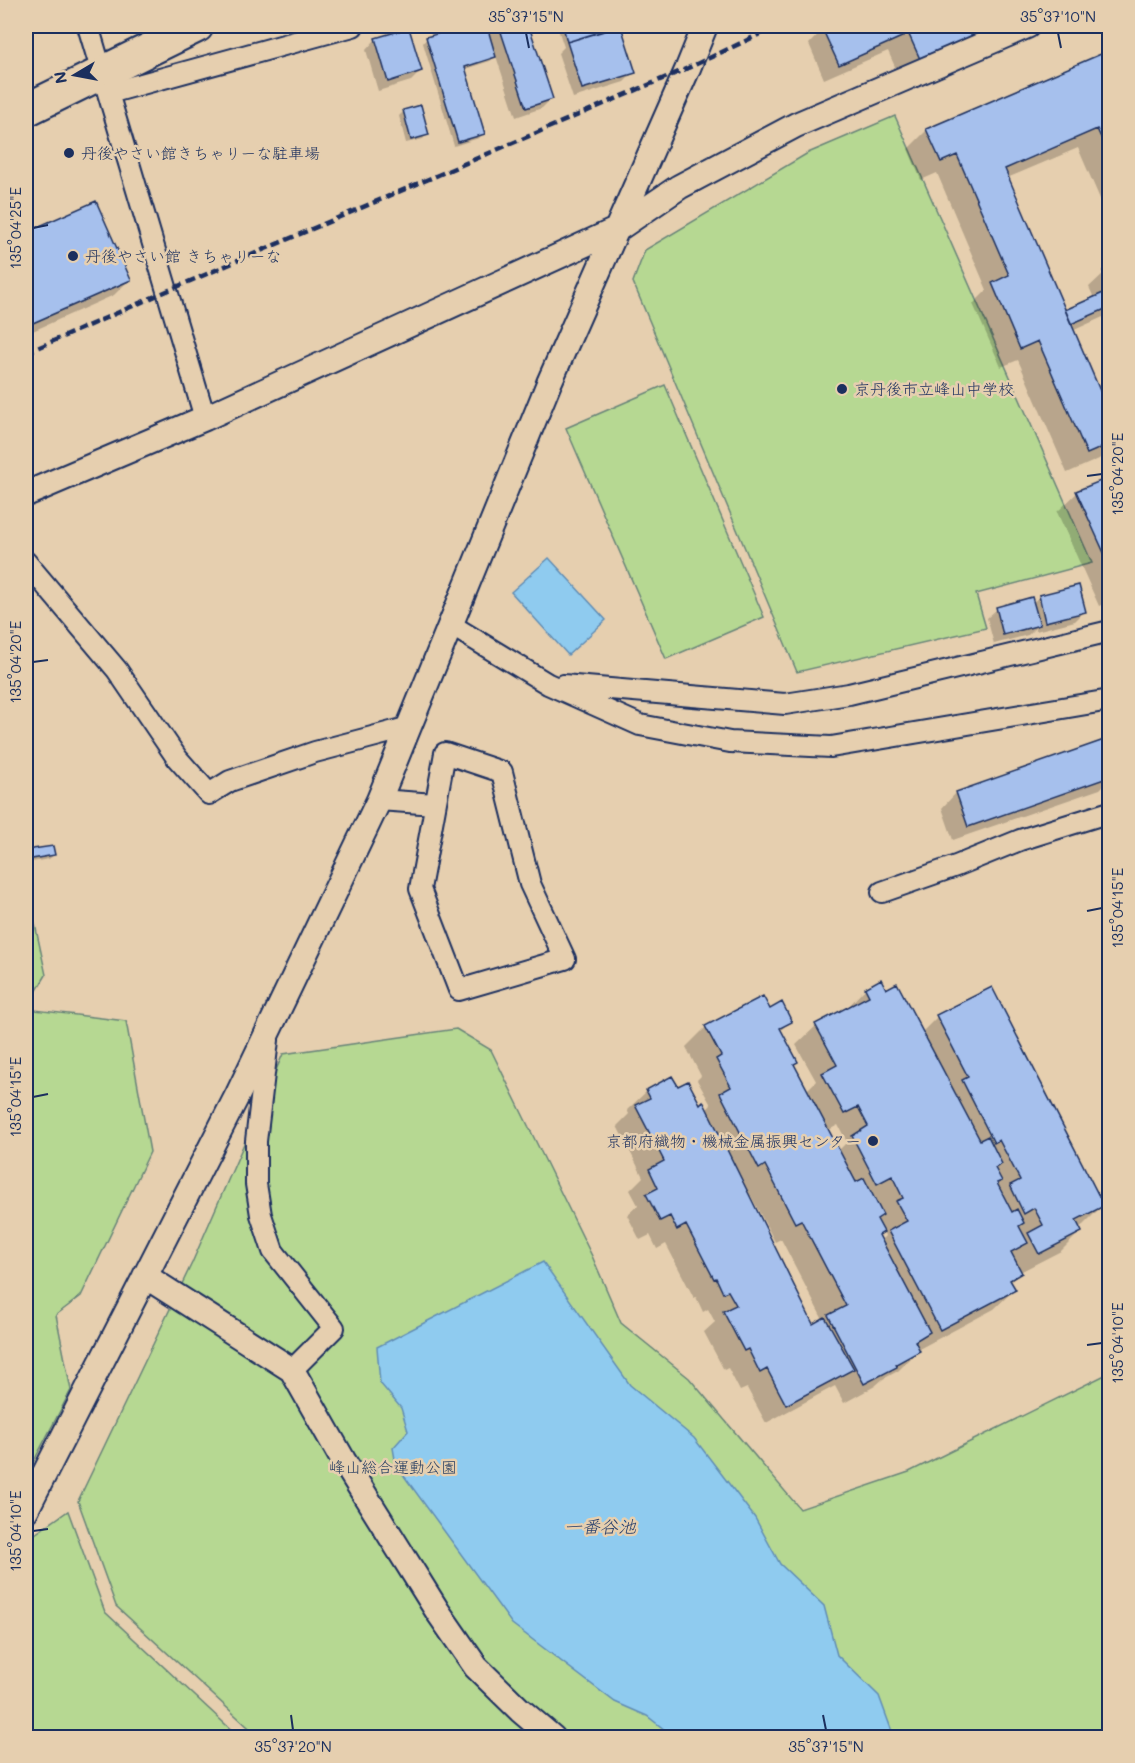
<svg xmlns="http://www.w3.org/2000/svg" width="1135" height="1763" font-family="Mali,'Klee One',sans-serif">
	<rect width="100%" height="100%" fill="#e6cfaf"/>
	<filter id="ink" filterUnits="userSpaceOnUse"><feTurbulence type="fractalNoise" baseFrequency=".0167" numOctaves="2"/><feDisplacementMap in="SourceGraphic" scale="12" xChannelSelector="R" yChannelSelector="G"/><feConvolveMatrix kernelMatrix="1 2 1 2 8 2 1 2 1" color-interpolation-filters="sRGB"/></filter>
	<g filter="url(#ink)">
		<!-- green -->
		<path fill="#b6d892" stroke="#688478" stroke-width="1.5" d="M 895,116 L 1092,563 L 976,594 L 986,628 L 797,672 L 633,282 L 645,250 L 808,153 Z
			M 665,385 L 764,617 L 666,659 L 566,428 Z
			M 26,901 L 30,901 L 46,975 L 26,1009 L 126,1021 L 150,1152 L 81,1296 L 56,1315 L 71,1390 L 26,1476 Z
			M 456,1029 L 491,1050 L 592,1256 L 621,1323 L 689,1378 L 800,1509 L 909,1472 L 1109,1373 L 1109,1737 L 259,1737 L 116,1606 L 78,1501 L 192,1263 L 283,1054 Z
			M 68,1511 L 105,1612 L 239,1737 L 26,1737 L 26,1553 L 35,1534 Z"/>
		<!-- water -->
		<path fill="#8fcbef" stroke="#618db5" stroke-width="1.5" d="M 549,558 L 606,620 L 568,655 L 511,592 Z
			M 543,1262 L 630,1385 L 694,1438 L 755,1518 L 780,1564 L 824,1606 L 837,1655 L 879,1696 L 894,1737 L 674,1737 L 647,1716 L 615,1702 L 512,1624 L 396,1465 L 393,1448 L 408,1431 L 401,1408 L 380,1383 L 377,1347 Z"/>
		<!-- shadow -->
		<path fill="#0003" fill-rule="evenodd" d="M 470,26 L 528,26 L 552,98 L 542,108 L 516,117 L 496,56 L 490,61 L 465,69 L 484,133 L 479,138 L 454,146 L 423,43 L 427,38 Z
			M 557,26 L 626,26 L 620,27 L 634,72 L 624,82 L 573,98 L 558,53 L 564,47 Z
			M 832,26 L 1011,26 L 900,78 L 888,51 L 824,79 L 809,44 L 823,29 Z
			M 408,30 L 421,71 L 411,81 L 378,91 L 366,50 L 375,40 Z
			M 1110,59 L 1110,222 L 1078,148 L 1007,178 L 1064,312 L 1094,298 L 1089,287 L 1104,273 L 1110,270 L 1110,333 L 1103,317 L 1072,331 L 1110,418 L 1110,448 L 1099,459 L 1067,473 L 1018,360 L 1001,367 L 973,304 L 987,290 L 937,173 L 921,180 L 908,149 L 927,130 Z
			M 420,107 L 427,134 L 423,139 L 406,143 L 399,116 L 403,112 Z
			M 95,203 L 129,280 L 114,295 L 26,334 L 26,234 Z
			M 1110,478 L 1110,601 L 1099,606 L 1057,512 L 1077,493 Z
			M 1039,597 L 1084,612 L 1075,621 L 1036,631 L 1035,628 L 1028,635 L 994,644 L 987,618 L 997,609 L 1032,603 Z
			M 1110,760 L 1110,779 L 1100,789 L 953,840 L 942,808 L 956,793 Z
			M 52,847 L 54,855 L 49,859 L 26,863 L 26,851 Z
			M 881,981 L 886,991 L 922,1032 L 937,1017 L 1102,1206 L 1083,1225 L 1078,1228 L 1080,1232 L 1061,1251 L 1020,1272 L 1010,1283 L 1014,1290 L 994,1309 L 917,1350 L 918,1351 L 898,1371 L 883,1379 L 875,1386 L 844,1403 L 835,1386 L 766,1423 L 747,1388 L 740,1391 L 728,1368 L 724,1370 L 704,1332 L 715,1322 L 708,1309 L 703,1312 L 696,1297 L 694,1298 L 666,1244 L 657,1249 L 650,1235 L 640,1240 L 627,1215 L 638,1205 L 630,1190 L 643,1177 L 617,1126 L 629,1114 L 627,1110 L 647,1091 L 677,1088 L 706,1110 L 711,1105 L 697,1080 L 701,1076 L 686,1047 L 706,1027 L 769,1011 L 790,1021 L 780,1031 L 793,1065 L 806,1091 L 816,1081 L 796,1045 L 816,1026 L 846,1009 L 865,989 ZM 838,1125 L 847,1142 L 838,1151 L 827,1131 ZM 751,1196 L 775,1242 L 781,1239 L 823,1320 L 812,1326 L 749,1197 ZM 883,1231 L 885,1236 L 880,1241 L 878,1236 Z"/>
		<!-- building -->
		<path fill="#a6c0ed" stroke="#1b2f5e" stroke-width="1.5" d="M 464,26 L 487,26 L 496,57 L 465,67 L 485,134 L 458,142 L 426,37 Z
			M 499,26 L 529,26 L 553,99 L 526,108 Z
			M 563,26 L 619,26 L 567,42 Z
			M 621,26 L 636,73 L 582,89 L 567,42 Z
			M 828,26 L 900,26 L 904,36 L 839,65 L 822,28 Z
			M 905,26 L 996,26 L 920,59 Z
			M 409,28 L 422,71 L 388,82 L 375,38 Z
			M 1108,51 L 1110,55 L 1110,157 L 1097,129 L 1005,169 L 1110,414 L 1110,444 L 1087,454 L 1038,341 L 1020,349 L 992,283 L 1009,275 L 957,155 L 941,162 L 926,129 Z
			M 421,105 L 429,135 L 411,140 L 403,110 Z
			M 96,201 L 131,280 L 26,326 L 26,232 Z
			M 1110,269 L 1110,286 L 1103,271 Z
			M 1110,290 L 1110,307 L 1071,324 L 1065,310 Z
			M 1110,477 L 1110,566 L 1076,491 Z
			M 1079,585 L 1086,612 L 1045,622 L 1039,595 Z
			M 1032,597 L 1040,625 L 1003,635 L 996,607 Z
			M 1104,740 L 1110,756 L 1110,777 L 968,827 L 956,792 Z
			M 53,846 L 55,855 L 26,860 L 26,850 Z
			M 881,979 L 886,989 L 897,983 L 980,1140 L 988,1136 L 1002,1164 L 995,1168 L 1002,1181 L 997,1183 L 1012,1212 L 1017,1209 L 1024,1223 L 1019,1226 L 1028,1243 L 1011,1252 L 1022,1273 L 1010,1280 L 1016,1290 L 940,1330 L 888,1231 L 907,1221 L 896,1201 L 903,1198 L 892,1176 L 877,1184 L 852,1136 L 868,1126 L 858,1107 L 844,1114 L 822,1073 L 837,1065 L 815,1024 L 869,996 L 865,988 Z
			M 992,987 L 1104,1206 L 1076,1220 L 1082,1232 L 1039,1254 L 1028,1233 L 1043,1225 L 1034,1208 L 1024,1214 L 1010,1185 L 1020,1180 L 999,1140 L 994,1143 L 962,1080 L 968,1077 L 936,1015 Z
			M 763,996 L 770,1009 L 782,1002 L 792,1022 L 780,1028 L 798,1062 L 794,1064 L 856,1182 L 864,1178 L 883,1215 L 877,1219 L 884,1232 L 879,1235 L 930,1332 L 915,1341 L 920,1351 L 896,1364 L 897,1367 L 864,1384 L 828,1315 L 846,1306 L 801,1220 L 795,1223 L 765,1165 L 759,1169 L 720,1093 L 731,1087 L 716,1059 L 721,1056 L 705,1026 Z
			M 672,1076 L 678,1086 L 688,1081 L 700,1104 L 703,1101 L 813,1324 L 825,1317 L 854,1369 L 786,1405 L 767,1369 L 760,1373 L 748,1349 L 744,1351 L 723,1311 L 736,1305 L 728,1291 L 723,1293 L 716,1278 L 714,1279 L 686,1225 L 677,1230 L 670,1216 L 660,1221 L 646,1194 L 658,1188 L 649,1169 L 664,1161 L 635,1105 L 650,1098 L 646,1090 Z"/>
		<g fill="none" stroke-linecap="round" stroke-linejoin="round">
			<!-- minor casing -->
			<g stroke="#1b2f5e" stroke-width="24">
				<path id="minor" d="M 88,26 L 205,418
					M 109,93 L 353,26
					M 26,562 L 117,670 L 177,758 L 209,794 L 230,781 L 315,752 L 410,727
					M 451,625 L 548,684 L 640,725 L 730,742 L 831,747 L 1110,700
					M 563,685 L 785,704 L 849,694 L 1110,631
					M 445,753 L 502,772 L 530,884 L 565,959 L 459,990 L 420,889 Z
					M 379,800 L 435,804
					M 882,892 L 956,866 L 1020,840 L 1110,812
					M 268,1040 L 256,1141 L 256,1184 L 261,1215 L 273,1251 L 334,1328 L 292,1370"/>
			</g>
			<!-- tertiary casing -->
			<g stroke="#1b2f5e" stroke-width="28">
				<path id="tertiary" d="M 26,494 L 205,418 L 616,230 L 679,187 L 796,125 L 1027,26
					M 145,1276 L 292,1370 L 343,1460 L 438,1612 L 476,1667 L 520,1710 L 553,1738
					M 26,1510 L 238,1094 L 379,800 L 549,383 L 688,68 L 705,26"/>
			</g>
			<!-- trunk casing -->
			<g stroke="#1b2f5e" stroke-width="36">
				<path id="trunk" d="M 26,110 L 197,26"/>
			</g>
			<!-- minor -->
			<use href="#minor" stroke="#e6cfaf" stroke-width="20"/>
			<!-- tertiary -->
			<use href="#tertiary" stroke="#e6cfaf" stroke-width="24"/>
			<!-- trunk -->
			<use href="#trunk" stroke="#e6cfaf" stroke-width="32"/>
			<!-- rail -->
			<path stroke="#1b2f5e" stroke-width="4.5" stroke-dasharray="9 4.5" stroke-linecap="butt" d="M 26,353 L 167,291 L 688,68 L 777,26"/>
		</g>
	</g>
	<!-- ticks -->
	<path fill="none" stroke="#1b2f5e" stroke-width="2" d="M 526,33 L 529,48M 1058,33 L 1061,48M 33,228 L 48,225M 1087,476 L 1102,474M 33,662 L 48,660M 1087,911 L 1102,908M 33,1097 L 48,1094M 1087,1345 L 1102,1343M 33,1531 L 48,1529M 291,1715 L 293,1730M 823,1715 L 826,1730"/>
	<!-- markers -->
	<g fill="#1b2f5e" stroke="#e6cfaf" stroke-width="2">
		<circle cx="69" cy="153" r="6"/>
		<circle cx="73" cy="256" r="6"/>
		<circle cx="842" cy="389" r="6"/>
		<circle cx="873" cy="1141" r="6"/>
	</g>
	<g text-anchor="middle" stroke-width="5" stroke-linejoin="round" paint-order="stroke">
		<!-- poi labels -->
		<g font-size="16" fill="#1b2f5e" stroke="#e6cfaf" text-anchor="start">
			<text x="81" y="159">丹後やさい館きちゃりーな駐車場</text>
			<text x="85" y="262">丹後やさい館 きちゃりーな</text>
			<text x="854" y="395">京丹後市立峰山中学校</text>
			<text x="861" y="1147" text-anchor="end">京都府織物・機械金属振興センター</text>
		</g>
		<!-- park labels -->
		<g font-size="16" fill="#2a4063" stroke="#e6cfaf">
			<text x="393" y="1473">峰山総合運動公園</text>
		</g>
		<!-- water labels -->
		<g font-size="18" font-style="italic" fill="#273f6c" stroke="#e6cfaf">
			<text x="600" y="1533">一番谷池</text>
		</g>
	</g>
	<!-- margin -->
	<rect width="1135" height="1763" fill="none" stroke="#e6cfaf" stroke-width="66"/>
	<!-- north arrow -->
	<g transform="translate(75 75) rotate(260)" stroke="#e6cfaf" stroke-width="4.5" paint-order="stroke">
	<path d="M0-4.5L10 22L0 15L-10 22Z" fill="#1b2f5e"/>
	<text y="-9" font-size="16" font-weight="bold" text-anchor="middle" fill="#1b2f5e">N</text>
	</g>
	<rect x="33" y="33" width="1069" height="1697" fill="none" stroke="#1b2f5e" stroke-width="2"/>
	<g font-size="15" text-anchor="middle" fill="#1b2f5e">
		<text x="526" y="22">35°37'15"N</text>
		<text x="1058" y="22">35°37'10"N</text>
		<text transform="translate(16 228) rotate(-90)" y="5">135°04'25"E</text>
		<text transform="translate(1118 474) rotate(-90)" y="5">135°04'20"E</text>
		<text transform="translate(16 662) rotate(-90)" y="5">135°04'20"E</text>
		<text transform="translate(1118 908) rotate(-90)" y="5">135°04'15"E</text>
		<text transform="translate(16 1097) rotate(-90)" y="5">135°04'15"E</text>
		<text transform="translate(1118 1343) rotate(-90)" y="5">135°04'10"E</text>
		<text transform="translate(16 1531) rotate(-90)" y="5">135°04'10"E</text>
		<text x="293" y="1752">35°37'20"N</text>
		<text x="826" y="1752">35°37'15"N</text>
	</g>
</svg>
